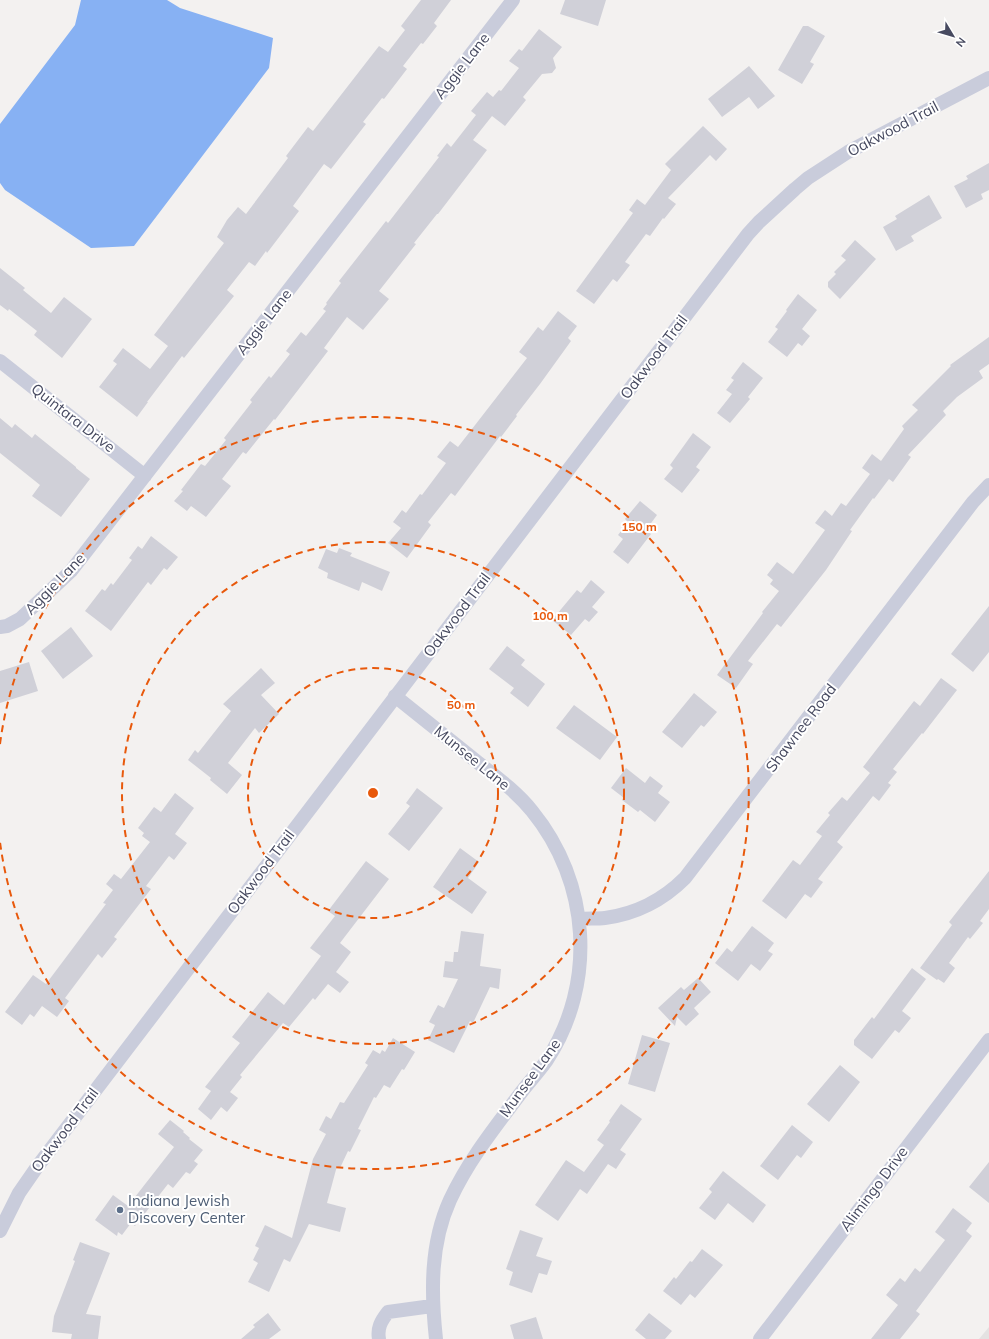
<svg xmlns="http://www.w3.org/2000/svg" width="989" height="1339" font-family="Mulish,sans-serif">
	<rect width="100%" height="100%" fill="#f3f1f0"/>
	<!-- education -->
	<path fill="#e4e2e2" d="M 989,1327 L 989,1339 L 979,1339 Z"/>
	<!-- water -->
	<path fill="#87b1f3" d="M 81,0 L 167,0 L 180,8 L 273,38 L 269,68 L 134,246 L 91,248 L 5,190 L 0,183 L 0,124 L 75,25 Z"/>
	<!-- building -->
	<path fill="#d0d0d8" d="M 421,0 L 451,0 L 434,23 L 437,26 L 423,44 L 421,43 L 403,66 L 407,69 L 384,99 L 382,98 L 363,122 L 366,124 L 331,169 L 324,164 L 293,206 L 299,211 L 267,253 L 266,251 L 255,266 L 249,262 L 227,290 L 234,296 L 184,358 L 182,356 L 147,402 L 148,402 L 137,417 L 99,387 L 117,364 L 113,361 L 123,348 L 150,369 L 168,346 L 154,335 L 224,243 L 217,237 L 227,220 L 238,207 L 246,214 L 288,158 L 286,156 L 308,127 L 313,131 L 379,46 L 388,52 L 405,30 L 401,26 Z
		M 565,0 L 606,0 L 598,26 L 560,14 Z
		M 803,26 L 808,26 L 825,36 L 810,62 L 814,64 L 802,84 L 778,70 Z
		M 539,29 L 562,47 L 553,58 L 556,68 L 552,73 L 542,74 L 523,97 L 526,100 L 505,126 L 492,116 L 473,140 L 487,150 L 438,214 L 437,214 L 414,243 L 416,244 L 379,291 L 389,299 L 363,330 L 347,317 L 324,348 L 328,351 L 275,420 L 274,419 L 246,454 L 243,452 L 222,479 L 231,486 L 206,517 L 191,506 L 187,511 L 174,501 L 183,491 L 181,490 L 201,464 L 205,466 L 226,440 L 224,438 L 252,402 L 250,400 L 269,376 L 271,378 L 290,354 L 286,351 L 301,332 L 306,336 L 326,311 L 323,309 L 327,304 L 326,303 L 341,283 L 339,281 L 386,221 L 388,223 L 439,157 L 437,156 L 447,143 L 451,147 L 476,115 L 471,111 L 487,92 L 493,97 L 499,90 L 501,91 L 519,68 L 509,61 L 519,49 L 522,51 Z
		M 749,66 L 775,96 L 758,109 L 749,97 L 722,117 L 708,99 Z
		M 703,126 L 727,149 L 716,161 L 710,155 L 668,198 L 676,204 L 664,219 L 663,218 L 650,236 L 646,234 L 625,262 L 630,265 L 617,282 L 613,279 L 594,304 L 576,291 L 633,213 L 629,210 L 637,199 L 645,205 L 671,170 L 665,164 Z
		M 989,163 L 989,190 L 981,194 L 983,199 L 966,208 L 954,186 L 968,179 L 966,176 Z
		M 929,195 L 942,218 L 911,236 L 914,241 L 896,251 L 883,227 L 897,219 L 895,216 Z
		M 855,240 L 876,259 L 840,299 L 828,287 L 828,282 L 836,274 L 834,272 L 846,260 L 841,256 Z
		M 0,268 L 25,288 L 23,290 L 51,313 L 64,297 L 92,319 L 62,358 L 34,335 L 37,331 L 9,309 L 8,311 L 0,305 Z
		M 798,294 L 817,310 L 802,329 L 810,336 L 802,346 L 798,343 L 787,357 L 768,342 L 778,329 L 775,327 L 787,311 L 786,310 Z
		M 558,311 L 577,326 L 568,338 L 571,341 L 540,384 L 516,415 L 517,416 L 501,437 L 500,436 L 455,496 L 451,493 L 428,522 L 431,525 L 407,558 L 388,543 L 401,528 L 393,522 L 402,510 L 406,513 L 420,494 L 422,495 L 446,463 L 437,457 L 450,441 L 458,447 L 527,358 L 519,352 L 538,327 L 543,331 Z
		M 989,337 L 989,364 L 979,371 L 983,378 L 957,397 L 943,411 L 946,415 L 908,455 L 911,457 L 893,482 L 889,479 L 874,499 L 873,498 L 850,530 L 852,531 L 826,570 L 781,627 L 777,624 L 748,661 L 753,664 L 736,688 L 717,675 L 763,613 L 762,612 L 779,591 L 770,584 L 773,580 L 767,575 L 777,562 L 793,574 L 825,530 L 815,523 L 825,510 L 832,516 L 841,503 L 846,506 L 870,474 L 862,468 L 872,454 L 881,461 L 904,429 L 902,426 L 918,410 L 912,405 L 951,366 L 950,365 Z
		M 743,362 L 763,378 L 748,397 L 750,399 L 730,423 L 717,413 L 732,394 L 726,390 L 734,380 L 731,378 Z
		M 0,418 L 12,428 L 15,424 L 32,438 L 35,434 L 76,467 L 76,468 L 90,479 L 61,517 L 32,496 L 40,485 L 0,453 Z
		M 693,433 L 711,447 L 696,467 L 700,470 L 682,493 L 664,479 L 673,468 L 670,465 Z
		M 640,501 L 657,515 L 646,530 L 651,534 L 628,564 L 613,552 L 623,539 L 618,535 L 628,522 L 625,519 Z
		M 151,536 L 178,557 L 167,570 L 164,568 L 151,585 L 148,582 L 111,631 L 85,611 L 102,589 L 105,591 L 111,583 L 113,585 L 132,560 L 129,558 L 138,546 L 142,549 Z
		M 339,548 L 352,553 L 350,556 L 390,572 L 382,591 L 362,582 L 359,591 L 327,578 L 328,573 L 318,568 L 326,549 L 337,553 Z
		M 591,580 L 605,592 L 592,607 L 598,612 L 589,622 L 585,619 L 571,635 L 552,620 L 577,590 L 581,593 Z
		M 989,606 L 989,652 L 973,672 L 951,654 Z
		M 71,627 L 93,656 L 63,679 L 41,651 Z
		M 507,646 L 525,660 L 521,665 L 545,684 L 528,707 L 510,693 L 514,688 L 489,669 Z
		M 29,662 L 38,691 L 0,703 L 0,671 Z
		M 261,668 L 275,683 L 261,695 L 279,714 L 259,733 L 255,728 L 228,763 L 242,775 L 227,794 L 210,780 L 211,778 L 188,760 L 195,750 L 198,753 L 231,711 L 223,704 Z
		M 941,678 L 957,690 L 923,734 L 922,733 L 893,769 L 897,772 L 888,783 L 891,785 L 879,801 L 873,796 L 837,842 L 843,847 L 818,879 L 823,882 L 811,898 L 805,894 L 786,919 L 762,901 L 793,860 L 800,865 L 822,836 L 816,832 L 830,815 L 828,813 L 842,797 L 847,801 L 870,773 L 863,767 L 914,701 L 920,706 Z
		M 694,693 L 717,712 L 704,727 L 701,725 L 682,748 L 662,732 Z
		M 574,705 L 617,737 L 600,760 L 556,728 Z
		M 626,768 L 645,783 L 650,776 L 663,786 L 658,793 L 670,802 L 655,822 L 640,810 L 638,812 L 622,800 L 624,798 L 611,788 Z
		M 417,788 L 443,808 L 409,851 L 388,834 L 410,806 L 406,803 Z
		M 175,793 L 194,808 L 175,834 L 187,843 L 174,860 L 169,856 L 146,886 L 151,889 L 114,937 L 117,939 L 102,958 L 98,954 L 65,998 L 69,1001 L 57,1017 L 42,1006 L 34,1017 L 30,1014 L 22,1025 L 5,1012 L 33,975 L 46,984 L 106,904 L 103,903 L 113,890 L 106,884 L 114,874 L 121,879 L 150,842 L 142,836 L 144,833 L 138,828 L 154,807 L 161,812 Z
		M 460,848 L 479,862 L 468,878 L 487,892 L 472,914 L 433,887 Z
		M 366,861 L 389,879 L 340,943 L 351,952 L 336,972 L 349,982 L 340,993 L 328,984 L 315,1000 L 313,998 L 289,1027 L 283,1023 L 240,1075 L 242,1077 L 230,1092 L 238,1098 L 227,1112 L 221,1107 L 211,1120 L 198,1109 L 211,1091 L 205,1087 L 240,1043 L 232,1037 L 268,992 L 284,1005 L 321,956 L 310,948 L 335,916 L 328,911 Z
		M 989,871 L 989,909 L 980,921 L 983,923 L 970,939 L 968,937 L 949,963 L 955,968 L 944,983 L 938,979 L 937,980 L 920,968 L 952,925 L 949,922 Z
		M 752,926 L 774,943 L 768,951 L 773,954 L 760,971 L 751,964 L 738,981 L 715,963 L 727,948 L 732,952 Z
		M 461,931 L 484,934 L 480,966 L 501,969 L 499,989 L 490,987 L 473,1023 L 470,1021 L 454,1053 L 428,1040 L 435,1025 L 429,1022 L 438,1005 L 444,1008 L 458,979 L 443,977 L 445,961 L 453,962 L 454,952 L 458,952 Z
		M 912,968 L 926,979 L 902,1011 L 911,1018 L 899,1033 L 895,1030 L 872,1059 L 854,1045 L 854,1040 L 872,1017 L 874,1019 Z
		M 698,978 L 711,992 L 694,1008 L 699,1014 L 686,1026 L 677,1017 L 675,1026 L 658,1008 L 681,987 L 684,990 Z
		M 642,1035 L 670,1043 L 655,1092 L 628,1084 Z
		M 393,1038 L 415,1052 L 404,1070 L 402,1069 L 390,1088 L 384,1085 L 376,1098 L 374,1097 L 358,1129 L 361,1130 L 350,1152 L 348,1151 L 340,1168 L 337,1166 L 327,1203 L 346,1208 L 340,1232 L 309,1224 L 290,1262 L 284,1259 L 269,1292 L 248,1282 L 258,1263 L 253,1260 L 259,1248 L 255,1246 L 265,1225 L 292,1238 L 313,1159 L 326,1134 L 319,1130 L 326,1116 L 331,1119 L 340,1102 L 344,1103 L 368,1065 L 365,1063 L 373,1050 L 380,1054 L 382,1050 L 385,1052 Z
		M 840,1065 L 860,1082 L 829,1122 L 807,1104 Z
		M 621,1104 L 642,1119 L 620,1150 L 626,1154 L 616,1169 L 608,1164 L 587,1194 L 580,1189 L 558,1221 L 535,1205 L 566,1160 L 584,1172 L 604,1145 L 597,1140 L 610,1122 L 609,1121 Z
		M 170,1120 L 184,1131 L 183,1132 L 190,1138 L 189,1139 L 203,1150 L 194,1161 L 198,1164 L 190,1174 L 186,1172 L 173,1188 L 168,1184 L 135,1226 L 131,1223 L 122,1235 L 118,1232 L 117,1236 L 95,1220 L 113,1195 L 128,1206 L 174,1147 L 158,1134 Z
		M 792,1125 L 813,1142 L 801,1158 L 797,1155 L 778,1180 L 760,1166 Z
		M 989,1162 L 989,1203 L 969,1187 Z
		M 723,1171 L 766,1205 L 753,1223 L 728,1203 L 715,1220 L 699,1208 L 712,1192 L 709,1189 Z
		M 953,1208 L 972,1223 L 966,1231 L 972,1236 L 916,1311 L 920,1314 L 900,1339 L 871,1339 L 898,1305 L 886,1295 L 900,1278 L 905,1282 L 915,1268 L 920,1272 L 945,1240 L 935,1232 Z
		M 520,1230 L 543,1238 L 536,1256 L 552,1261 L 547,1275 L 539,1273 L 532,1293 L 509,1285 L 513,1272 L 506,1269 Z
		M 80,1242 L 110,1253 L 86,1314 L 101,1316 L 98,1339 L 71,1339 L 72,1334 L 52,1332 L 54,1316 L 75,1261 L 73,1260 Z
		M 702,1249 L 723,1265 L 695,1298 L 690,1294 L 681,1305 L 663,1291 L 674,1277 L 676,1279 L 690,1261 L 692,1262 Z
		M 268,1313 L 281,1330 L 269,1339 L 241,1339 L 255,1327 L 253,1325 Z
		M 649,1313 L 672,1331 L 665,1339 L 646,1339 L 635,1330 Z
		M 536,1317 L 543,1339 L 514,1339 L 510,1325 Z"/>
	<g fill="none" stroke-linecap="round" stroke-linejoin="round">
		<!-- street -->
		<path stroke="#c9ccdb" stroke-width="14" d="M 0,361 L 145,476
			M 0,627 L 7,626 L 20,619 L 71,571 L 513,0
			M 395,696 C 422,718 449,739 476,761 C 495,776 516,791 532,811 C 590,882 597,983 547,1060 C 540,1070 531,1080 523,1090 C 496,1126 469,1159 450,1200 C 430,1244 431,1293 436,1339
			M 579,919 C 588,918 596,919 605,918 C 635,914 663,900 685,878 L 973,502 L 989,485
			M 0,1231 L 19,1193 L 37,1167 L 748,234 L 759,222 L 795,189 L 808,178 L 848,152 L 989,78
			M 379,1339 C 377,1328 381,1321 388,1312 L 432,1306
			M 760,1339 L 989,1040"/>
	</g>
	<!-- distance rings -->
	<g fill="none" stroke="#e8590c" stroke-width="2" stroke-dasharray="7 5">
		<circle cx="373" cy="793" r="125"/>
		<circle cx="373" cy="793" r="251"/>
		<path d="M0 744A376 376 0 1 1 0 842"/>
	</g>
	<!-- markers -->
	<circle fill="#5c6f8a" stroke="#fff" stroke-width="1.5" cx="120" cy="1210" r="4"/>
	<g text-anchor="middle" stroke-width="4" stroke-linejoin="round" paint-order="stroke">
		<!-- street labels -->
		<g font-size="15" fill="#474a60" stroke="#fff">
			<text transform="translate(462 66) rotate(-52)" y="5">Aggie Lane</text>
			<text transform="translate(893 129) rotate(-28)" y="5">Oakwood Trail</text>
			<text transform="translate(264 322) rotate(-52)" y="5">Aggie Lane</text>
			<text transform="translate(654 357) rotate(-53)" y="5">Oakwood Trail</text>
			<text transform="translate(73 418) rotate(38)" y="5">Quintara Drive</text>
			<text transform="translate(55 584) rotate(-46)" y="5">Aggie Lane</text>
			<text transform="translate(457 615) rotate(-53)" y="5">Oakwood Trail</text>
			<text transform="translate(801 728) rotate(-53)" y="5">Shawnee Road</text>
			<text transform="translate(472 758) rotate(39)" y="5">Munsee Lane</text>
			<text transform="translate(261 872) rotate(-53)" y="5">Oakwood Trail</text>
			<text transform="translate(530 1078) rotate(-54)" y="5">Munsee Lane</text>
			<text transform="translate(65 1130) rotate(-53)" y="5">Oakwood Trail</text>
			<text transform="translate(874 1189) rotate(-53)" y="5">Alimingo Drive</text>
		</g>
		<!-- service labels -->
		<g font-size="15" fill="#4e5e75" stroke="#fff" text-anchor="start">
			<text x="128" y="1206">Indiana Jewish<tspan x="128" dy="17">Discovery Center</tspan></text>
		</g>
	</g>
	<circle cx="373" cy="793" r="6" fill="#e8590c" stroke="#fff" stroke-width="2"/>
	<g font-size="12" text-anchor="middle" font-weight="bold" fill="#e8590c" stroke="#fff" stroke-width="4" stroke-linejoin="round" paint-order="stroke">
		<text x="639" y="531">150 m</text>
		<text x="550" y="620">100 m</text>
		<text x="461" y="709">50 m</text>
	</g>
	<!-- north arrow -->
	<g transform="translate(953 36) rotate(128)" stroke="#ffffff" stroke-width="3" paint-order="stroke">
	<path d="M0-3L7 15L0 10L-7 15Z" fill="#474a60"/>
	<text y="-6" font-size="11" font-weight="bold" text-anchor="middle" fill="#474a60">N</text>
	</g>
</svg>
